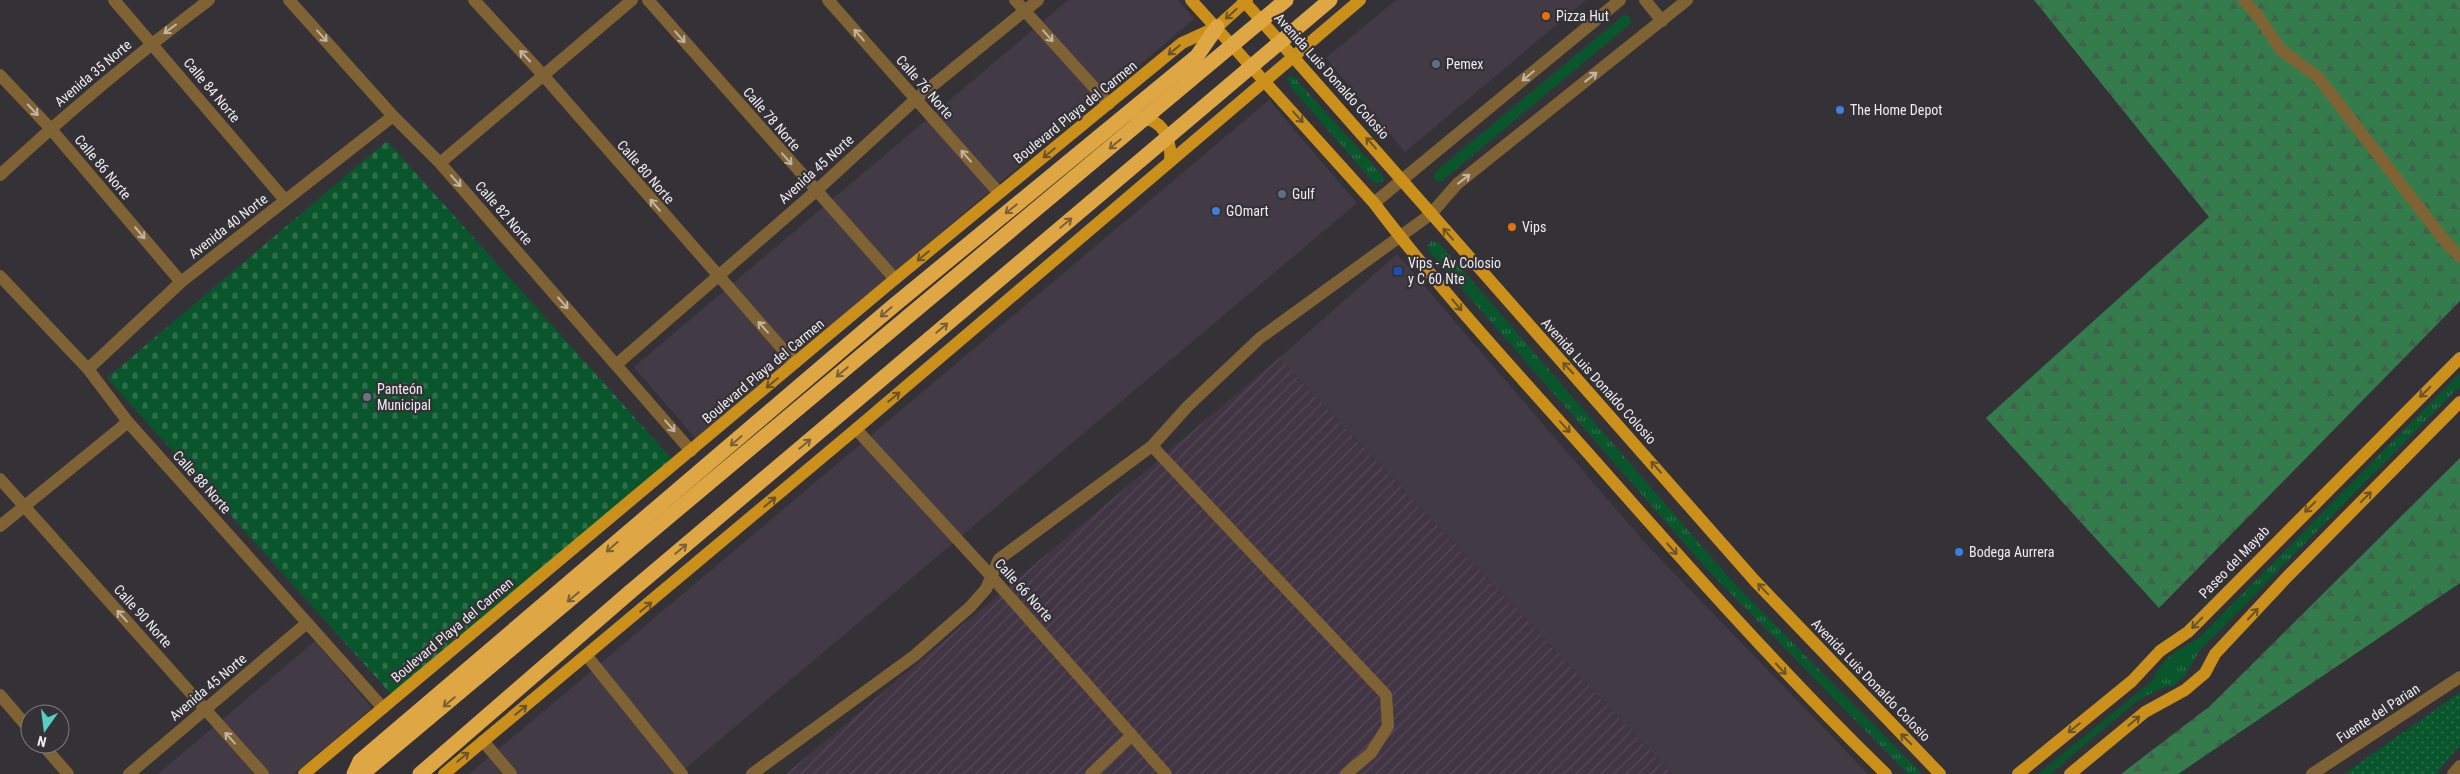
<svg xmlns="http://www.w3.org/2000/svg" width="2460" height="774" font-family="'Roboto Condensed',sans-serif">
	<defs>
		<pattern id="industrial-furrows" width="10" height="10" patternUnits="userSpaceOnUse" patternTransform="scale(1.25)"><rect width="10" height="10" fill="#423544"/><path d="M-1 1l2-2M0 10L10 0M9 11l2-2" fill="none" stroke="#544956"/></pattern>
		<pattern id="grass-tufts" width="24" height="20" patternUnits="userSpaceOnUse" patternTransform="scale(1.25)"><rect width="24" height="20" fill="#0a562c"/><path d="M3 7l-1-3M5 7V3M7 7l1-3M15 17l-1-3M17 17v-4M19 17l1-3" fill="none" stroke="#2e6e4b"/></pattern>
		<pattern id="forest-firs" width="22" height="20" patternUnits="userSpaceOnUse" patternTransform="scale(1.25)"><rect width="22" height="20" fill="#357c4d"/><path d="M5 1l3.5 6h-7zM16 11l3.5 6h-7z" fill="#3e624a"/></pattern>
		<pattern id="cemetery-stones" width="16" height="16" patternUnits="userSpaceOnUse" patternTransform="scale(1.25)"><rect width="16" height="16" fill="#0a562c"/><path d="M2 7V4a2 2 0 0 1 4 0v3zM10 15v-3a2 2 0 0 1 4 0v3z" fill="#2e6e4b"/></pattern>
		<pattern id="park-dots" width="8" height="8" patternUnits="userSpaceOnUse" patternTransform="scale(1.25)"><rect width="8" height="8" fill="#0a562c"/><path d="M2 2h.1M6 6h.1" fill="none" stroke="#2e6e4b" stroke-width="1.8" stroke-linecap="round"/></pattern>
	</defs>
	<rect width="100%" height="100%" fill="#343137"/>
	<!-- built -->
	<path fill="#423b45" d="M 1068,0 L 1178,0 L 1194,19 L 696,439 L 634,367 Z
		M 1396,0 L 1586,0 L 1405,152 L 1326,58 Z
		M 1269,100 L 1357,203 L 679,774 L 469,774 Z
		M 1397,254 L 1646,544 L 1868,774 L 1672,774 L 1279,358 Z
		M 315,641 L 372,708 L 294,774 L 158,774 Z"/>
	<!-- industrial -->
	<path fill="url(#industrial-furrows)" d="M 1279,358 L 1672,774 L 786,774 Z"/>
	<!-- grass -->
	<path fill="url(#grass-tufts)" d="M 1624,15 L 1629,16 L 1631,23 L 1441,182 L 1437,182 L 1434,178 L 1435,172 Z
		M 1292,75 L 1383,176 L 1383,182 L 1374,183 L 1290,86 L 1287,78 Z
		M 1431,241 L 1439,243 L 1732,581 L 1922,774 L 1908,774 L 1706,568 L 1429,251 L 1428,245 Z
		M 2460,373 L 2460,386 L 2200,650 L 2185,676 L 2173,686 L 2161,688 L 2137,701 L 2050,774 L 2038,774 L 2153,680 C 2162,656 2180,650 2200,637 Z"/>
	<!-- forest -->
	<path fill="url(#forest-firs)" d="M 2034,0 L 2460,0 L 2460,301 L 2159,608 L 1986,418 L 2209,217 Z
		M 2460,458 L 2460,583 L 2178,774 L 2121,774 L 2210,706 Z"/>
	<!-- cemetery -->
	<path fill="url(#cemetery-stones)" d="M 387,141 L 672,459 L 391,694 L 107,378 Z"/>
	<!-- park -->
	<path fill="url(#park-dots)" d="M 2460,692 L 2460,745 L 2436,774 L 2344,774 Z"/>
	<g fill="none" stroke-linecap="round" stroke-linejoin="round">
		<!-- minor -->
		<path stroke="#806335" stroke-width="12" d="M 114,0 L 285,200
			M 289,0 L 393,116 L 440,163 L 691,451
			M 474,0 L 543,75 L 795,363
			M 648,0 L 895,279
			M 828,0 L 999,193
			M 1015,0 L 1109,104
			M 1645,0 L 1662,21
			M 2244,0 L 2258,16 L 2281,50 L 2318,77 L 2444,240 L 2460,257
			M 0,75 L 50,128 L 181,282
			M 440,163 L 632,0
			M 0,175 C 67,113 136,55 209,0
			M 1374,203 L 1620,0
			M 0,276 L 88,369 L 128,422 L 383,708
			M 617,364 L 816,191 L 916,99 L 1038,0
			M 88,369 L 181,282 L 393,116
			M 856,429 L 991,576 L 1166,774
			M 1152,446 L 1386,695 L 1388,726 L 1371,753 L 1346,774
			M 0,479 L 263,774
			M 0,526 L 128,422
			M 587,656 L 682,774
			M 0,695 L 30,730
			M 483,741 L 511,774
			M 42,744 L 68,774
			M 129,774 L 307,623
			M 752,774 L 914,656 L 970,607 L 986,589 L 999,559 L 1152,446 L 1188,406 L 1260,338 L 1431,214 L 1457,184 L 1687,0
			M 1091,774 L 1132,735
			M 2312,774 L 2460,677
			M 2453,774 L 2460,766"/>
		<!-- major -->
		<path stroke="#cb9019" stroke-width="12" d="M 1191,0 L 1374,203 C 1440,290 1515,371 1587,452 C 1684,562 1781,672 1886,774
			M 1243,0 L 1755,581 L 1940,774
			M 1136,118 C 1163,117 1172,139 1170,162
			M 304,774 L 895,279 L 1182,43 L 1217,27 L 1247,0
			M 444,774 L 856,429 L 1360,0
			M 2018,774 L 2132,681 L 2160,651 L 2188,632 L 2460,358
			M 2070,774 L 2145,712 L 2185,690 L 2205,673 L 2215,654 L 2287,577 L 2460,402"/>
		<!-- highway -->
		<path stroke="#dfa644" stroke-width="15" d="M 354,774 L 360,761 L 892,307 L 1197,56 L 1217,27
			M 362,774 L 610,566
			M 420,774 L 630,592"/>
		<!-- highway-bridge -->
		<path stroke="#dfa644" stroke-width="15" d="M 610,566 L 1286,0
			M 630,592 L 1330,0"/>
	</g>
	<!-- one-way arrows -->
	<defs><path id="oneway-shaft" d="M-6 0H5M1.5-3L5.5 0L1.5 3" fill="none" stroke-width="1.6" stroke-linecap="round" stroke-linejoin="round" transform="scale(1.25)"/></defs>
	<g stroke="#69522c">
		<use href="#oneway-shaft" transform="translate(1231 14) rotate(138)"/>
		<use href="#oneway-shaft" transform="translate(1174 50) rotate(140)"/>
		<use href="#oneway-shaft" transform="translate(1298 117) rotate(48)"/>
		<use href="#oneway-shaft" transform="translate(1371 143) rotate(-132)"/>
		<use href="#oneway-shaft" transform="translate(1049 153) rotate(141)"/>
		<use href="#oneway-shaft" transform="translate(1448 234) rotate(-131)"/>
		<use href="#oneway-shaft" transform="translate(923 256) rotate(140)"/>
		<use href="#oneway-shaft" transform="translate(1457 305) rotate(50)"/>
		<use href="#oneway-shaft" transform="translate(1568 368) rotate(-133)"/>
		<use href="#oneway-shaft" transform="translate(772 383) rotate(140)"/>
		<use href="#oneway-shaft" transform="translate(2425 392) rotate(135)"/>
		<use href="#oneway-shaft" transform="translate(894 397) rotate(-40)"/>
		<use href="#oneway-shaft" transform="translate(1565 427) rotate(48)"/>
		<use href="#oneway-shaft" transform="translate(1656 467) rotate(-131)"/>
		<use href="#oneway-shaft" transform="translate(2366 497) rotate(-45)"/>
		<use href="#oneway-shaft" transform="translate(770 502) rotate(-40)"/>
		<use href="#oneway-shaft" transform="translate(2310 507) rotate(135)"/>
		<use href="#oneway-shaft" transform="translate(1672 549) rotate(49)"/>
		<use href="#oneway-shaft" transform="translate(1763 589) rotate(-134)"/>
		<use href="#oneway-shaft" transform="translate(646 607) rotate(-40)"/>
		<use href="#oneway-shaft" transform="translate(2253 614) rotate(-47)"/>
		<use href="#oneway-shaft" transform="translate(2197 623) rotate(134)"/>
		<use href="#oneway-shaft" transform="translate(1781 669) rotate(47)"/>
		<use href="#oneway-shaft" transform="translate(521 710) rotate(-39)"/>
		<use href="#oneway-shaft" transform="translate(2134 721) rotate(-40)"/>
		<use href="#oneway-shaft" transform="translate(2074 728) rotate(141)"/>
		<use href="#oneway-shaft" transform="translate(1906 739) rotate(-135)"/>
		<use href="#oneway-shaft" transform="translate(463 757) rotate(-39)"/>
	</g>
	<g stroke="#c2b5a5">
		<use href="#oneway-shaft" transform="translate(170 29) rotate(143)"/>
		<use href="#oneway-shaft" transform="translate(859 35) rotate(-131)"/>
		<use href="#oneway-shaft" transform="translate(322 36) rotate(48)"/>
		<use href="#oneway-shaft" transform="translate(1048 36) rotate(48)"/>
		<use href="#oneway-shaft" transform="translate(680 37) rotate(49)"/>
		<use href="#oneway-shaft" transform="translate(525 56) rotate(-133)"/>
		<use href="#oneway-shaft" transform="translate(1528 76) rotate(140)"/>
		<use href="#oneway-shaft" transform="translate(1591 77) rotate(-38)"/>
		<use href="#oneway-shaft" transform="translate(33 110) rotate(47)"/>
		<use href="#oneway-shaft" transform="translate(966 156) rotate(-131)"/>
		<use href="#oneway-shaft" transform="translate(787 159) rotate(49)"/>
		<use href="#oneway-shaft" transform="translate(1464 179) rotate(-38)"/>
		<use href="#oneway-shaft" transform="translate(456 181) rotate(49)"/>
		<use href="#oneway-shaft" transform="translate(655 205) rotate(-131)"/>
		<use href="#oneway-shaft" transform="translate(140 233) rotate(50)"/>
		<use href="#oneway-shaft" transform="translate(563 303) rotate(49)"/>
		<use href="#oneway-shaft" transform="translate(763 327) rotate(-132)"/>
		<use href="#oneway-shaft" transform="translate(670 426) rotate(49)"/>
		<use href="#oneway-shaft" transform="translate(122 616) rotate(-132)"/>
		<use href="#oneway-shaft" transform="translate(230 738) rotate(-132)"/>
	</g>
	<g stroke="#78603c">
		<use href="#oneway-shaft" transform="translate(1115 144) rotate(140)"/>
		<use href="#oneway-shaft" transform="translate(1011 209) rotate(141)"/>
		<use href="#oneway-shaft" transform="translate(1066 223) rotate(-40)"/>
		<use href="#oneway-shaft" transform="translate(886 312) rotate(139)"/>
		<use href="#oneway-shaft" transform="translate(942 328) rotate(-40)"/>
		<use href="#oneway-shaft" transform="translate(842 372) rotate(140)"/>
		<use href="#oneway-shaft" transform="translate(736 441) rotate(139)"/>
		<use href="#oneway-shaft" transform="translate(805 444) rotate(-40)"/>
		<use href="#oneway-shaft" transform="translate(612 547) rotate(139)"/>
		<use href="#oneway-shaft" transform="translate(681 549) rotate(-40)"/>
		<use href="#oneway-shaft" transform="translate(573 597) rotate(140)"/>
		<use href="#oneway-shaft" transform="translate(449 702) rotate(140)"/>
	</g>
	<!-- markers -->
	<g fill="#e8710a" stroke="#343137" stroke-width="2">
		<circle cx="1546" cy="16" r="5"/>
		<circle cx="1512" cy="227" r="5"/>
	</g>
	<g fill="#5c6f8a" stroke="#343137" stroke-width="2">
		<circle cx="1436" cy="64" r="5"/>
		<circle cx="1282" cy="194" r="5"/>
	</g>
	<g fill="#3f7fe0" stroke="#343137" stroke-width="2">
		<circle cx="1840" cy="110" r="5"/>
		<circle cx="1216" cy="211" r="5"/>
		<circle cx="1959" cy="552" r="5"/>
	</g>
	<rect fill="#1a4fb4" stroke="#343137" stroke-width="2" x="1393" y="266" width="10" height="10" rx="2.5"/>
	<circle fill="#6b7280" stroke="#343137" stroke-width="2" cx="367" cy="397" r="5"/>
	<g text-anchor="middle" stroke-width="4.5" stroke-linejoin="round" paint-order="stroke">
		<!-- poi labels -->
		<g font-size="14" fill="#eeecef" stroke="#343137" text-anchor="start">
			<text x="1556" y="21">Pizza Hut</text>
			<text x="1446" y="69">Pemex</text>
			<text x="1850" y="115">The Home Depot</text>
			<text x="1292" y="199">Gulf</text>
			<text x="1226" y="216">GOmart</text>
			<text x="1522" y="232">Vips</text>
			<text x="1408" y="268">Vips - Av Colosio<tspan x="1408" dy="16">y C 60 Nte</tspan></text>
			<text x="377" y="394">Panteón<tspan x="377" dy="16">Municipal</tspan></text>
			<text x="1969" y="557">Bodega Aurrera</text>
		</g>
		<!-- street labels -->
		<g font-size="14" fill="#eeecef" stroke="#343137">
			<text transform="translate(93 73) rotate(-40)" y="5">Avenida 35 Norte</text>
			<text transform="translate(1332 76) rotate(48)" y="5">Avenida Luis Donaldo Colosio</text>
			<text transform="translate(925 87) rotate(49)" y="5">Calle 76 Norte</text>
			<text transform="translate(212 90) rotate(50)" y="5">Calle 84 Norte</text>
			<text transform="translate(1075 112) rotate(-39)" y="5">Boulevard Playa del Carmen</text>
			<text transform="translate(772 119) rotate(49)" y="5">Calle 78 Norte</text>
			<text transform="translate(103 167) rotate(50)" y="5">Calle 86 Norte</text>
			<text transform="translate(816 169) rotate(-42)" y="5">Avenida 45 Norte</text>
			<text transform="translate(646 172) rotate(49)" y="5">Calle 80 Norte</text>
			<text transform="translate(504 213) rotate(49)" y="5">Calle 82 Norte</text>
			<text transform="translate(228 226) rotate(-38)" y="5">Avenida 40 Norte</text>
			<text transform="translate(763 371) rotate(-40)" y="5">Boulevard Playa del Carmen</text>
			<text transform="translate(1599 381) rotate(48)" y="5">Avenida Luis Donaldo Colosio</text>
			<text transform="translate(202 482) rotate(48)" y="5">Calle 88 Norte</text>
			<text transform="translate(2234 562) rotate(-46)" y="5">Paseo del Mayab</text>
			<text transform="translate(1024 590) rotate(48)" y="5">Calle 66 Norte</text>
			<text transform="translate(143 616) rotate(48)" y="5">Calle 90 Norte</text>
			<text transform="translate(452 630) rotate(-40)" y="5">Boulevard Playa del Carmen</text>
			<text transform="translate(1871 680) rotate(46)" y="5">Avenida Luis Donaldo Colosio</text>
			<text transform="translate(208 687) rotate(-40)" y="5">Avenida 45 Norte</text>
			<text transform="translate(2378 713) rotate(-33)" y="5">Fuente del Parian</text>
		</g>
	</g>
	<!-- north arrow -->
	<g transform="translate(45 729) rotate(194)"><circle r="24" fill="#343137" stroke="#7e7c81"/>
	<path d="M0-4L9 19L0 12L-9 19Z" fill="#57cec2"/>
	<text y="-8" font-size="14" font-weight="bold" text-anchor="middle" fill="#eeecef">N</text>
	</g>
</svg>
